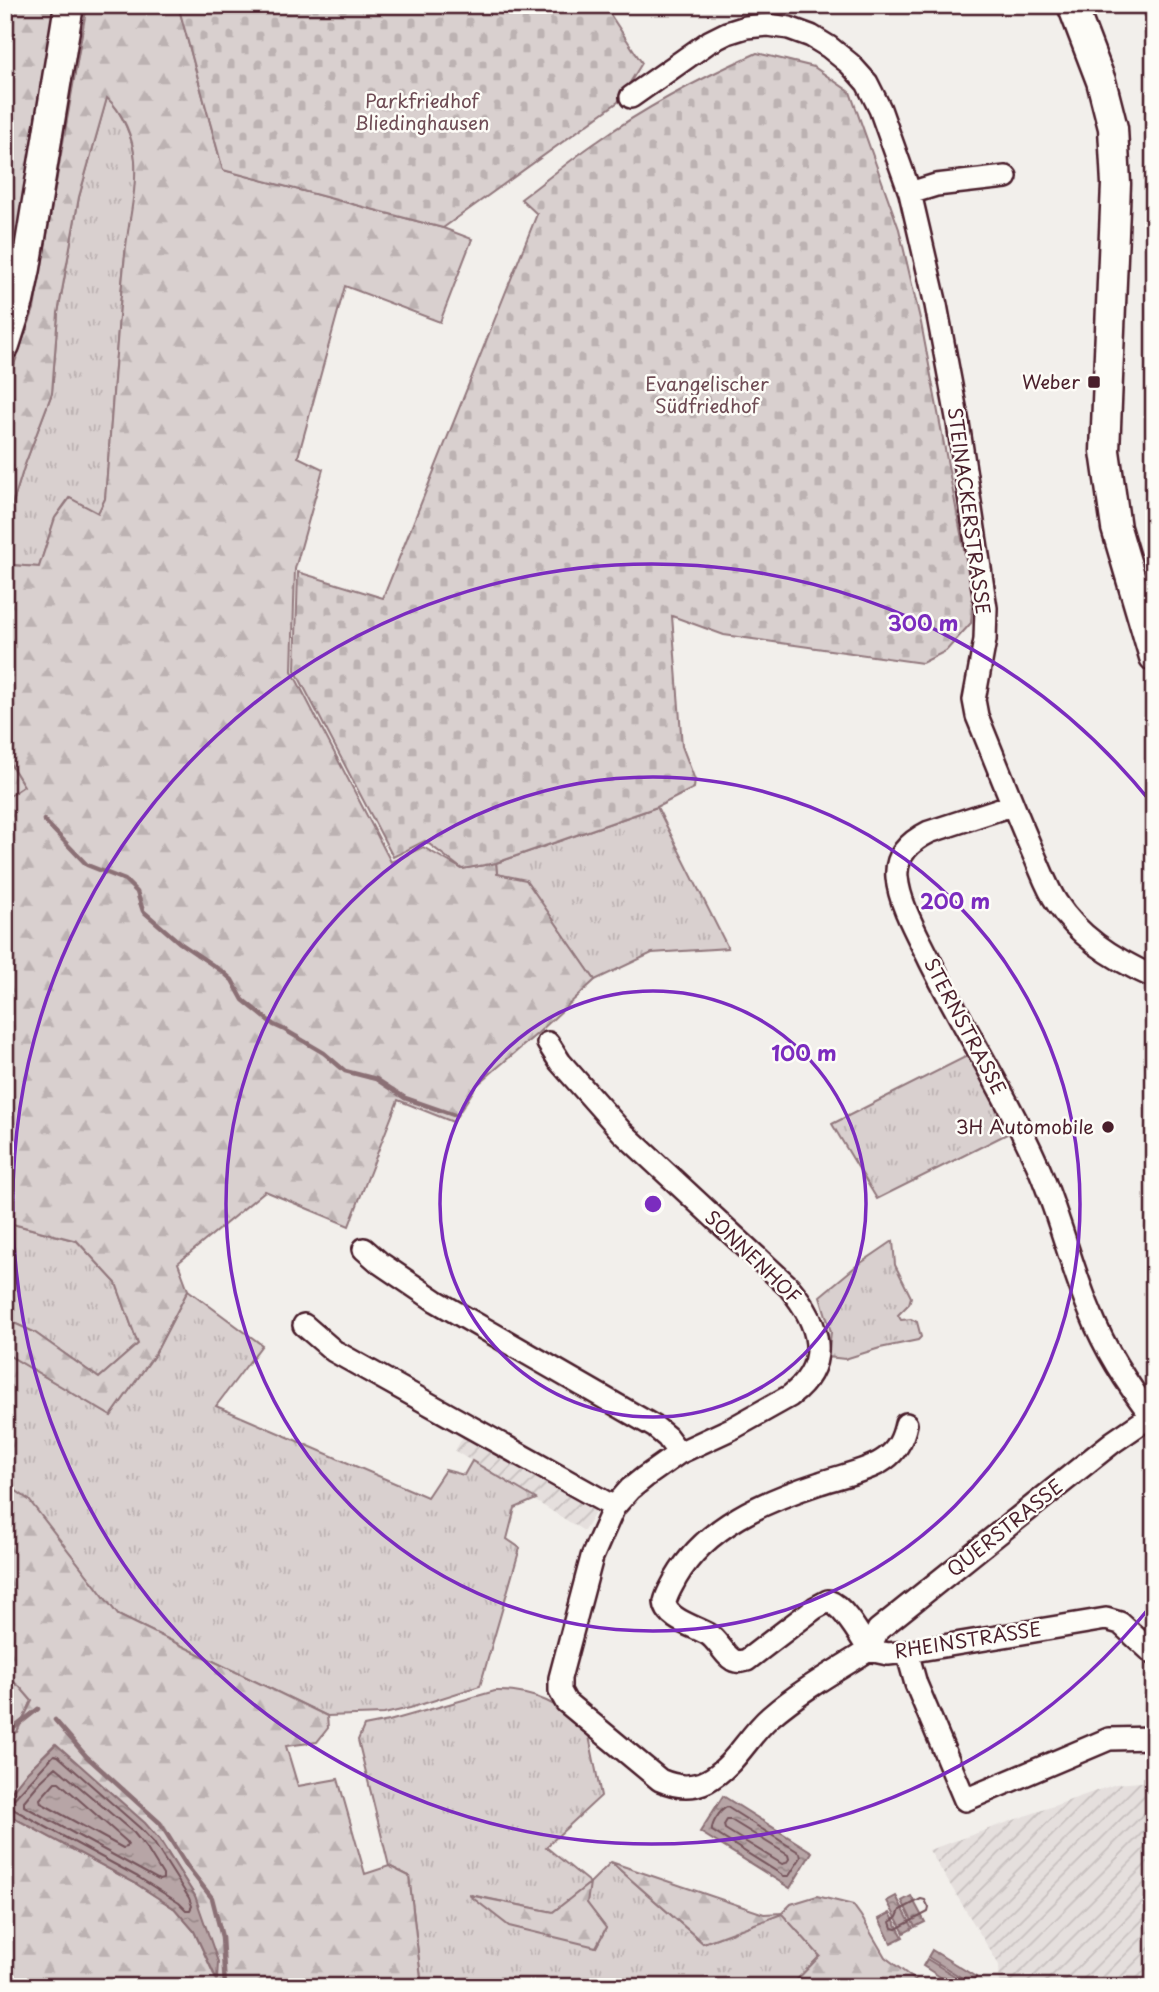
<svg xmlns="http://www.w3.org/2000/svg" width="1159" height="1992" font-family="'Playpen Sans',sans-serif">
	<defs>
		<pattern id="industrial-furrows" width="10" height="10" patternUnits="userSpaceOnUse" patternTransform="scale(1.75)"><rect width="10" height="10" fill="#e5dfdd"/><path d="M-1 1l2-2M0 10L10 0M9 11l2-2" fill="none" stroke="#c6bfbe"/></pattern>
		<pattern id="grass-tufts" width="24" height="20" patternUnits="userSpaceOnUse" patternTransform="scale(1.75)"><rect width="24" height="20" fill="#d9d0cf"/><path d="M3 7l-1-3M5 7V3M7 7l1-3M15 17l-1-3M17 17v-4M19 17l1-3" fill="none" stroke="#bcb2b2"/></pattern>
		<pattern id="forest-firs" width="22" height="20" patternUnits="userSpaceOnUse" patternTransform="scale(1.75)"><rect width="22" height="20" fill="#d9d0cf"/><path d="M5 1l3.5 6h-7zM16 11l3.5 6h-7z" fill="#bcb2b2"/></pattern>
		<pattern id="cemetery-stones" width="16" height="16" patternUnits="userSpaceOnUse" patternTransform="scale(1.75)"><rect width="16" height="16" fill="#d9d0cf"/><path d="M2 7V4a2 2 0 0 1 4 0v3zM10 15v-3a2 2 0 0 1 4 0v3z" fill="#bcb2b2"/></pattern>
		<pattern id="water-ripples" width="26" height="14" patternUnits="userSpaceOnUse" patternTransform="scale(1.75)"><rect width="26" height="14" fill="#b7a5a6"/><path d="M2 4q2-2 4 0t4 0M15 11q2-2 4 0t4 0" fill="none" stroke="#978687"/></pattern>
	</defs>
	<rect width="100%" height="100%" fill="#f2efeb"/>
	<filter id="ink" filterUnits="userSpaceOnUse"><feTurbulence type="fractalNoise" baseFrequency=".0143" numOctaves="2"/><feDisplacementMap in="SourceGraphic" scale="14" xChannelSelector="R" yChannelSelector="G"/><feConvolveMatrix kernelMatrix="1 2 1 2 8 2 1 2 1" color-interpolation-filters="sRGB"/></filter>
	<g filter="url(#ink)">
		<!-- industrial -->
		<path fill="url(#industrial-furrows)" d="M 466,1431 L 598,1508 L 584,1531 L 455,1451 Z
			M 1154,1781 L 1154,1987 L 1000,1987 L 999,1965 L 929,1850 L 1116,1784 Z"/>
		<!-- grass -->
		<path fill="url(#grass-tufts)" stroke="#92787d" stroke-width="2" fill-rule="evenodd" d="M 107,97 C 122,112 133,138 135,159 C 138,191 129,223 125,254 C 116,336 112,418 105,499 L 98,514 L 69,498 L 55,518 L 39,567 L 10,565 L 5,556 L 5,529 L 24,467 L 52,393 L 58,313 L 79,197 Z
			M 5,755 L 24,786 L 5,799 Z
			M 657,807 L 728,948 L 652,953 L 595,980 L 526,881 L 497,874 L 496,863 Z
			M 975,1052 L 1013,1131 L 877,1199 L 832,1124 Z
			M 5,1222 L 77,1241 L 116,1283 L 138,1344 L 99,1378 L 34,1332 L 5,1319 Z
			M 893,1241 L 895,1265 L 911,1297 L 909,1304 L 898,1315 L 901,1320 L 911,1319 L 917,1322 L 921,1337 L 918,1340 L 880,1348 L 845,1359 L 828,1357 L 831,1332 L 820,1296 L 855,1267 Z
			M 188,1290 L 262,1345 L 216,1406 L 427,1497 L 445,1470 L 464,1475 L 472,1461 L 536,1499 L 515,1508 L 507,1539 L 520,1548 L 480,1686 L 410,1708 L 384,1714 L 327,1716 L 118,1615 L 29,1501 L 5,1483 L 5,1353 L 111,1416 L 155,1354 Z
			M 5,1675 L 20,1687 L 32,1701 L 17,1732 L 5,1736 Z
			M 495,1691 C 538,1690 560,1707 593,1731 L 589,1736 L 601,1796 L 546,1847 L 590,1883 L 611,1862 L 703,1943 L 782,1913 L 820,1956 L 790,1987 L 422,1987 L 409,1876 L 389,1866 L 358,1740 L 364,1726 L 389,1721 ZM 589,1884 L 587,1903 L 606,1928 L 596,1947 L 471,1895 L 553,1912 Z"/>
		<!-- forest -->
		<path fill="url(#forest-firs)" stroke="#92787d" stroke-width="2" d="M 5,5 L 59,5 L 5,310 Z
			M 87,5 L 178,5 L 223,170 L 443,228 L 472,239 L 440,322 L 345,286 L 298,457 L 323,469 L 295,569 L 292,671 L 391,862 L 423,847 L 462,869 L 496,863 L 497,874 L 526,880 L 595,980 L 538,1033 L 477,1085 L 453,1122 L 398,1100 L 349,1226 L 265,1191 L 178,1263 L 188,1290 L 155,1354 L 111,1416 L 5,1353 L 5,1319 L 34,1332 L 99,1378 L 138,1344 L 116,1283 L 77,1241 L 5,1222 L 5,799 L 24,786 L 5,755 L 5,556 L 10,565 L 39,567 L 55,518 L 70,498 L 98,513 L 105,499 C 112,418 116,336 125,255 C 128,223 137,192 135,160 C 133,138 123,112 107,98 L 79,197 L 58,313 L 52,393 L 24,467 L 5,529 L 5,390 L 34,309 Z
			M 5,1483 L 29,1500 L 118,1615 L 327,1716 L 328,1728 L 317,1742 L 286,1746 L 298,1786 L 338,1779 L 365,1874 L 389,1866 L 409,1876 L 422,1987 L 5,1987 L 5,1813 L 135,1883 L 175,1909 L 194,1931 L 216,1979 L 195,1896 L 159,1839 L 55,1744 L 28,1771 L 5,1800 L 5,1736 L 17,1732 L 32,1701 L 20,1687 L 5,1675 Z
			M 611,1862 L 764,1914 L 782,1913 L 791,1904 L 817,1896 L 853,1905 L 861,1916 L 885,1957 L 924,1987 L 790,1987 L 820,1956 L 782,1914 L 703,1943 Z
			M 590,1883 L 587,1903 L 606,1928 L 596,1947 L 509,1926 L 469,1895 L 553,1912 Z"/>
		<!-- cemetery -->
		<path fill="url(#cemetery-stones)" stroke="#92787d" stroke-width="2" d="M 178,5 L 604,5 L 642,63 L 618,102 L 443,228 L 223,170 Z
			M 757,53 L 814,67 L 850,92 L 899,229 L 921,323 L 973,597 L 971,623 L 946,651 L 922,663 L 724,635 L 672,616 L 682,746 L 695,780 L 694,788 L 657,807 L 496,863 L 462,869 L 425,841 L 393,857 L 295,670 L 298,572 L 383,598 L 537,214 L 521,199 C 547,180 571,159 598,141 C 647,106 701,78 757,53 Z"/>
		<!-- water -->
		<path fill="url(#water-ripples)" stroke="#8b6f75" stroke-width="2" d="M 56,1744 L 145,1823 L 159,1839 L 195,1896 L 218,1962 L 217,1980 L 194,1931 L 175,1909 L 135,1883 L 5,1813 L 5,1800 L 28,1771 Z
			M 723,1796 L 812,1852 L 790,1888 L 700,1832 Z
			M 896,1896 L 913,1928 L 904,1933 L 887,1901 Z
			M 911,1896 L 925,1922 L 915,1927 L 902,1901 Z
			M 890,1913 L 903,1937 L 891,1943 L 879,1919 Z
			M 932,1950 L 976,1977 L 972,1984 L 928,1957 Z
			M 927,1959 L 971,1986 L 971,1987 L 956,1987 L 923,1966 Z"/>
		<g fill="none" stroke-linecap="round" stroke-linejoin="round">
			<!-- shore -->
			<path stroke="#76555c" stroke-width="2" d="M 54,1755 L 58,1756 L 140,1828 L 154,1843 L 189,1898 L 192,1906 L 190,1910 L 186,1910 L 179,1903 L 138,1877 L 11,1808 L 10,1803 Z
				M 56,1767 L 134,1833 L 147,1849 L 163,1875 L 163,1879 L 159,1880 L 24,1806 L 24,1801 L 40,1782 Z
				M 55,1782 L 59,1782 L 126,1841 L 128,1844 L 127,1847 L 123,1848 L 41,1803 L 40,1799 Z
				M 727,1807 L 800,1853 L 801,1857 L 789,1876 L 784,1876 L 712,1831 C 711,1824 720,1810 727,1807 Z
				M 727,1820 L 731,1820 L 788,1855 L 789,1859 L 786,1863 L 782,1864 L 725,1829 L 724,1825 Z
				M 921,1899 L 925,1900 L 929,1908 L 928,1912 L 896,1929 L 892,1928 L 890,1922 L 897,1917 L 900,1910 Z"/>
			<!-- stream -->
			<path stroke="#8b6f75" stroke-width="4.5" d="M 44,820 L 87,865 L 125,880 L 137,892 L 143,911 L 180,943 L 223,972 L 232,980 L 243,1000 L 274,1025 L 285,1030 L 324,1053 L 345,1071 L 376,1079 L 405,1098 L 454,1115
				M 55,1720 L 86,1756 L 160,1823 L 187,1866 L 212,1898 L 222,1937 L 225,1987
				M 5,1735 L 38,1709"/>
			<!-- minor casing -->
			<g stroke="#4a1f2b" stroke-width="26">
				<path id="minor" d="M 631,97 L 709,42 L 727,33 L 746,27 L 768,25 L 789,28 L 811,36 L 829,47 L 850,64 L 867,83 L 880,109 L 910,193 L 936,305 L 958,423 L 986,608 L 985,640 L 974,700 L 977,716 C 996,762 1014,809 1034,855 C 1041,870 1047,889 1057,903 C 1079,937 1117,961 1154,977
					M 910,193 L 936,185 L 1006,177
					M 1012,805 L 929,832 C 911,841 895,855 897,877 C 899,904 918,936 930,961 C 964,1029 1006,1094 1037,1164 C 1059,1213 1070,1265 1091,1314 C 1106,1352 1129,1387 1154,1419
					M 548,1043 L 560,1062 L 622,1132 L 789,1287 C 819,1323 833,1363 790,1396 L 733,1428 L 679,1453 L 645,1477 L 630,1489 L 614,1507 L 592,1557 L 560,1678 L 560,1691 L 566,1702 L 660,1780 C 676,1787 691,1789 707,1781 C 734,1767 748,1736 770,1717 C 800,1691 835,1671 869,1650 L 888,1654 L 907,1652 L 1106,1619 L 1120,1623 L 1154,1654
					M 364,1249 L 380,1263 L 436,1301 L 655,1427 L 667,1437 L 679,1453
					M 304,1325 L 334,1351 L 614,1507
					M 869,1650 C 860,1636 844,1606 828,1601 L 815,1608 L 747,1660 C 744,1661 739,1662 736,1661 C 726,1659 718,1640 708,1634 C 694,1626 666,1619 665,1602 C 667,1593 672,1586 676,1578 C 706,1526 765,1501 820,1483 C 839,1476 869,1471 885,1459 C 898,1450 903,1438 906,1424
					M 869,1650 L 878,1630 L 1079,1469 L 1113,1442 L 1151,1416
					M 907,1652 L 916,1684 L 965,1800 L 1109,1739 L 1154,1738"/>
			</g>
			<!-- major casing -->
			<g stroke="#4a1f2b" stroke-width="33">
				<path id="major" d="M 1072,5 L 1101,81 L 1113,128 L 1116,184 L 1105,451 L 1116,528 L 1154,657
					M 5,345 L 19,301 L 26,268 L 69,5"/>
			</g>
			<!-- minor -->
			<use href="#minor" stroke="#fdfcf7" stroke-width="21"/>
			<!-- major -->
			<use href="#major" stroke="#fdfcf7" stroke-width="28"/>
		</g>
	</g>
	<!-- distance rings -->
	<g fill="none" stroke="#7b2cbf" stroke-width="3.5">
		<circle cx="653" cy="1204" r="213"/>
		<circle cx="653" cy="1204" r="427"/>
		<path d="M1150 1607A640 640 0 1 1 1150 801"/>
	</g>
	<!-- markers -->
	<g fill="#4a1f2b" stroke="#fdfcf7" stroke-width="2.5">
		<rect x="1087" y="375" width="14" height="14" rx="3.5"/>
		<circle cx="1108" cy="1127" r="7"/>
	</g>
	<g text-anchor="middle" stroke-width="5" stroke-linejoin="round" paint-order="stroke">
		<!-- park labels -->
		<g font-size="19" fill="#6e4b54" stroke="#fdfcf7">
			<text x="422" y="108">Parkfriedhof<tspan x="422" dy="22">Bliedinghausen</tspan></text>
			<text x="707" y="391">Evangelischer<tspan x="707" dy="22">Südfriedhof</tspan></text>
		</g>
		<!-- poi labels -->
		<g font-size="19" fill="#4a1f2b" stroke="#fdfcf7" text-anchor="end">
			<text x="1080" y="389">Weber</text>
			<text x="1094" y="1134">3H Automobile</text>
		</g>
		<!-- street labels -->
		<g font-size="19" fill="#4a1f2b" stroke="#fdfcf7">
			<text transform="translate(969 511) rotate(82)" y="7">STEINACKERSTRASSE</text>
			<text transform="translate(965 1026) rotate(62)" y="7">STERNSTRASSE</text>
			<text transform="translate(753 1257) rotate(44)" y="7">SONNENHOF</text>
			<text transform="translate(1005 1528) rotate(-39)" y="7">QUERSTRASSE</text>
			<text transform="translate(968 1640) rotate(-9)" y="7">RHEINSTRASSE</text>
		</g>
	</g>
	<circle cx="653" cy="1204" r="10" fill="#7b2cbf" stroke="#fdfcf7" stroke-width="3.5"/>
	<g font-size="21" text-anchor="middle" font-weight="bold" fill="#7b2cbf" stroke="#fdfcf7" stroke-width="5" stroke-linejoin="round" paint-order="stroke">
		<text x="923" y="631">300 m</text>
		<text x="955" y="909">200 m</text>
		<text x="804" y="1061">100 m</text>
	</g>
	<!-- margin -->
	<rect width="1159" height="1992" fill="none" stroke="#fdfcf7" stroke-width="28"/>
	<rect x="14" y="14" width="1131" height="1964" fill="none" stroke="#4a1f2b" stroke-width="2.5" filter="url(#ink)"/>
</svg>
